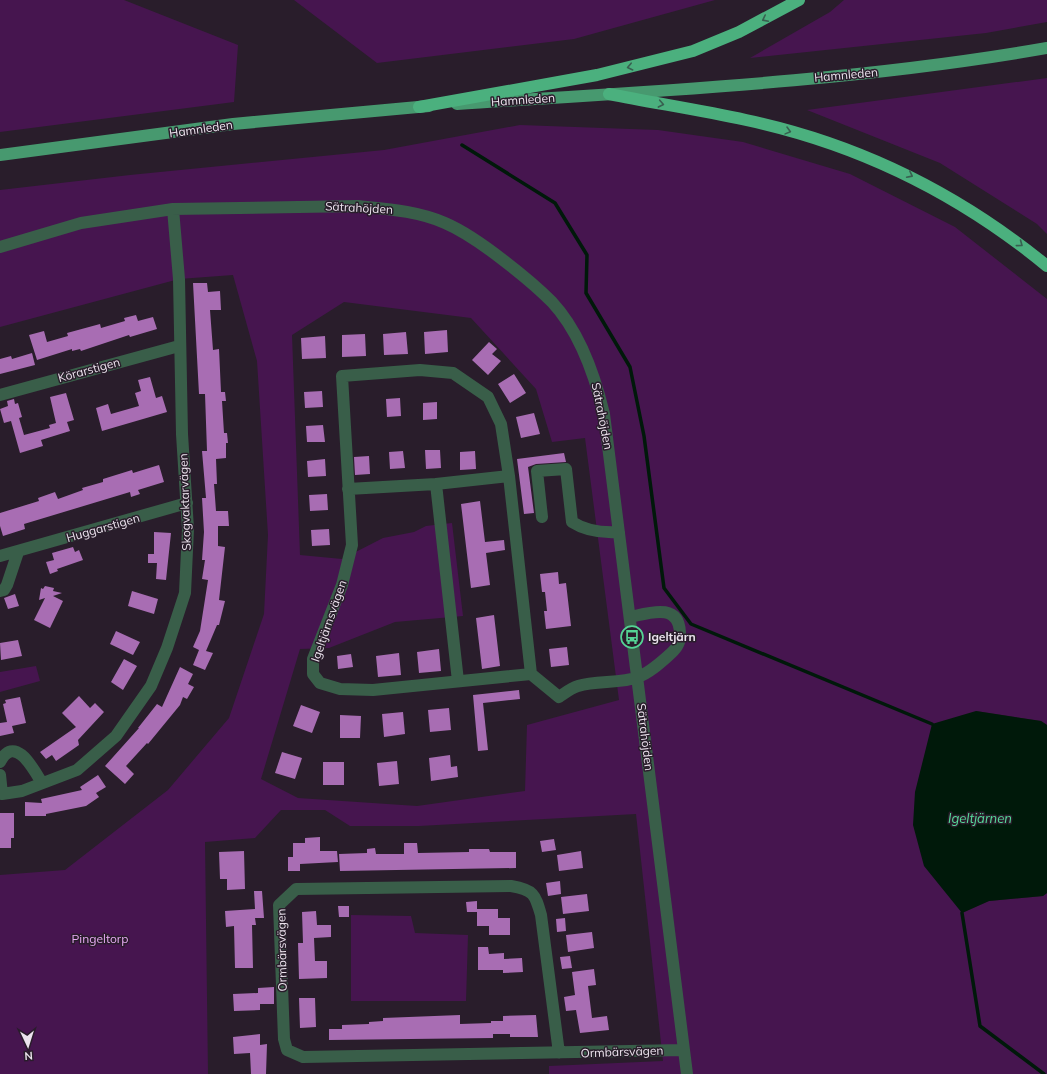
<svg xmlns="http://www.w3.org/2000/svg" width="1047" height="1074" font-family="Mulish,sans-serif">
	<rect width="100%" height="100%" fill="#291d2b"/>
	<!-- green -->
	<path fill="#46154f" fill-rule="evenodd" d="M 0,0 L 124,0 L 238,45 L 234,102 L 0,132 Z
		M 294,0 L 715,0 L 574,39 L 377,63 Z
		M 844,0 L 1047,0 L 1047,22 L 986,33 L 750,58 L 830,12 Z
		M 1047,78 L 1047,234 L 1037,224 L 940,163 L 807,110 Z
		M 520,125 L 658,130 L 743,142 L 850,174 L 955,227 L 1047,299 L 1047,725 L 1041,721 L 976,711 L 962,913 L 989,901 L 1043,896 L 1047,893 L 1047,1074 L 549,1074 L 549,1066 L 663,1061 L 636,814 L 419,826 L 350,826 L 325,810 L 281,810 L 255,838 L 205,842 L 208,1074 L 0,1074 L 0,875 L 65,870 L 168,790 L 229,718 L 264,614 L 268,535 L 257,361 L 233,275 L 179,279 L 0,327 L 0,190 L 130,175 L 384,150 ZM 344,302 L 471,318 L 536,389 L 552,442 L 585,438 L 619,700 L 527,725 L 525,791 L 417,806 L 298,798 L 261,779 L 300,649 L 329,648 L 395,622 L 463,616 L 452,523 L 426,526 L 414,532 L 383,538 L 342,559 L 300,555 L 292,335 Z
		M 36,666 L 40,681 L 0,692 L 0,672 Z
		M 351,915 L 411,916 L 415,933 L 468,935 L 466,1001 L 351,1001 Z"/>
	<!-- water -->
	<path fill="#00190a" d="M 976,711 L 1041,721 L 1047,725 L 1047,893 L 1043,896 L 989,901 L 962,913 L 924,866 L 913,825 L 915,792 L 932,724 Z"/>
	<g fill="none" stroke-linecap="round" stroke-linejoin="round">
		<!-- stream -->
		<path stroke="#00190a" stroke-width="3.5" d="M 462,145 L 555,203 L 587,255 L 586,293 L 630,367 L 644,436 L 664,588 L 691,624 L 932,724
			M 962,913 L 980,1026 L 1044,1074"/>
	</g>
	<!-- building -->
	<path fill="#a86db3" d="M 193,283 L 207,283 L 208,292 L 220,291 L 221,310 L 210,310 L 213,350 L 219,349 L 221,392 L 225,392 L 226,401 L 222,401 L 224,433 L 227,433 L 228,443 L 226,443 L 226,458 L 216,459 L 217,484 L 214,484 L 216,511 L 228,511 L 229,526 L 218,526 L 218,546 L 225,547 L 219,600 L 225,601 L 219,625 L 217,625 L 206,651 L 213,653 L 205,670 L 193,665 L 199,650 L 193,647 L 200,631 L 208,580 L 202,579 L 205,560 L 202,560 L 204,532 L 202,498 L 206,498 L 202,451 L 207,451 L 205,394 L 199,394 Z
		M 136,315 L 138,321 L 153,317 L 157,329 L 130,337 L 129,335 L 81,351 L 80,349 L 72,351 L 72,349 L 37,360 L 29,335 L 44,331 L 47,342 L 68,336 L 67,333 L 100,324 L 101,328 L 125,321 L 124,318 Z
		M 447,330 L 448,352 L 425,354 L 424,332 Z
		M 406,332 L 408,354 L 384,355 L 383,334 Z
		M 365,334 L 366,356 L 342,357 L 342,335 Z
		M 325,336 L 326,358 L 302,359 L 301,338 Z
		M 489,342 L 497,349 L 492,354 L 501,361 L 488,375 L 472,360 Z
		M 32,353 L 35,365 L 0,374 L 0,359 L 11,356 L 12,359 Z
		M 514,374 L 526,393 L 510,403 L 498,384 Z
		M 150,377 L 156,398 L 162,396 L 167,412 L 102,431 L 96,408 L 108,404 L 111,414 L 139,406 L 135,393 L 141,391 L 138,380 Z
		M 322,391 L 323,407 L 305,408 L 304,392 Z
		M 66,393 L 74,420 L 67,422 L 70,431 L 41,440 L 43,446 L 20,453 L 11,421 L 4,423 L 0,409 L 8,406 L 7,401 L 14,399 L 15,404 L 18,403 L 22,417 L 19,418 L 24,435 L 50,428 L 49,425 L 56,423 L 50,397 Z
		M 400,398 L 401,416 L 387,417 L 386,399 Z
		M 437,402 L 437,419 L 423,420 L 423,403 Z
		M 534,413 L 540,434 L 521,438 L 516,417 Z
		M 323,425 L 325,442 L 307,442 L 306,426 Z
		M 425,450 L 440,450 L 441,468 L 426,469 Z
		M 403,451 L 405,468 L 390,469 L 389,452 Z
		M 475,451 L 476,469 L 460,470 L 460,452 Z
		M 564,453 L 566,462 L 536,464 L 528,467 L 534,513 L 524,514 L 517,459 Z
		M 369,456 L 370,474 L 355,475 L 354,457 Z
		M 325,459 L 326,476 L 308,477 L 307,461 Z
		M 159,465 L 164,482 L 138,490 L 140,494 L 131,497 L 130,492 L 24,524 L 25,529 L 3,536 L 0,526 L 0,513 L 39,501 L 38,498 L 55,492 L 58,499 L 83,490 L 82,488 L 103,482 L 103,479 L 132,470 L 133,473 Z
		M 327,494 L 328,510 L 310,511 L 309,495 Z
		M 480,501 L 485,542 L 504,540 L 505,550 L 486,553 L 490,585 L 471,588 L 461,504 Z
		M 329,529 L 330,545 L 312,546 L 311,530 Z
		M 154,532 L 171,533 L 166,580 L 156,579 L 157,563 L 148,563 L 148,554 L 154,554 Z
		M 73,547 L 75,552 L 79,550 L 83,560 L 57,569 L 58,571 L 50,574 L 46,562 L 54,560 L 52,553 Z
		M 558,572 L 559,584 L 566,583 L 571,626 L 546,629 L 544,611 L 547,611 L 545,592 L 542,592 L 540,574 Z
		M 45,586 L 54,588 L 53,591 L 62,593 L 53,596 L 63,601 L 50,628 L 34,620 L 45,598 L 39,600 L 41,588 L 43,589 Z
		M 132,591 L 158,599 L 154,614 L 128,606 Z
		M 15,594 L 19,606 L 8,609 L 4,598 Z
		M 494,615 L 500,666 L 482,669 L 476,618 Z
		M 116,631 L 140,642 L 133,655 L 110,644 Z
		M 18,640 L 22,656 L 1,660 L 0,643 Z
		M 567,647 L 569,665 L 551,667 L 549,649 Z
		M 439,649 L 441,671 L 419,673 L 417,652 Z
		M 399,653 L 401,675 L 378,677 L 376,656 Z
		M 351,654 L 353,667 L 338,669 L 337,656 Z
		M 124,659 L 137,666 L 123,690 L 111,682 Z
		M 180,667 L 193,674 L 188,684 L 194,687 L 187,699 L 183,697 L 180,705 L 148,744 L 147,743 L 126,766 L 134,774 L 125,784 L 105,766 L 139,728 L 138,728 L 157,704 L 162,707 Z
		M 519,690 L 520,699 L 483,703 L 488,750 L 478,751 L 473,695 Z
		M 79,696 L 90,708 L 95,703 L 104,712 L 78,740 L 79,745 L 56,761 L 52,755 L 46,759 L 40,752 L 76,727 L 62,713 Z
		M 20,697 L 26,723 L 12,726 L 14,733 L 0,736 L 0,723 L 7,722 L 3,704 L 6,703 L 5,700 Z
		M 301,705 L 320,712 L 312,733 L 293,726 Z
		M 449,708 L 451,730 L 430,732 L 428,710 Z
		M 403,712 L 405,734 L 384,737 L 382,714 Z
		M 340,715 L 361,716 L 360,738 L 340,738 Z
		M 282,752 L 302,758 L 295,779 L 275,773 Z
		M 450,755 L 451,767 L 457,766 L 458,777 L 431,781 L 429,758 Z
		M 397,761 L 399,784 L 379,786 L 377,763 Z
		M 323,762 L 344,762 L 344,785 L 323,785 Z
		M 98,775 L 106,787 L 96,793 L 99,797 L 86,806 L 46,814 L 46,816 L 25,816 L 25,802 L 42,803 L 41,799 L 82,790 L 80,787 Z
		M 0,813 L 14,813 L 14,838 L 11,838 L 11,848 L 0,848 Z
		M 320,837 L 320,851 L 337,851 L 338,862 L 300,864 L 300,871 L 288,871 L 288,857 L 293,857 L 293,843 L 305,843 L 305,838 Z
		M 554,839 L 556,850 L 542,852 L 540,841 Z
		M 404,843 L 417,843 L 418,853 L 469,852 L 469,849 L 489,849 L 490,852 L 516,852 L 516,868 L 340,871 L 339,854 L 367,853 L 367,849 L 375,848 L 376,854 L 404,854 Z
		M 244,851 L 245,889 L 227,890 L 227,879 L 220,879 L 219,852 Z
		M 581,851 L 583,868 L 559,871 L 557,855 Z
		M 560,881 L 561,894 L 548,896 L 546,883 Z
		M 254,891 L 262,891 L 264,918 L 255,918 L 256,925 L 252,925 L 253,968 L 235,968 L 234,926 L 226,927 L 225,911 L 255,909 Z
		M 587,894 L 589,911 L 563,914 L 561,897 Z
		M 477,901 L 477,912 L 467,912 L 466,902 Z
		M 338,906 L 349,906 L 349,917 L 339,917 Z
		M 477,909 L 498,909 L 498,918 L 510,918 L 510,935 L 489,935 L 489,926 L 477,926 Z
		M 316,911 L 317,925 L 331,925 L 331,937 L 314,938 L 315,961 L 327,961 L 327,978 L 299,979 L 298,943 L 303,943 L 302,912 Z
		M 565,918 L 566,931 L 557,932 L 556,919 Z
		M 592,932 L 594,948 L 568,952 L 566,935 Z
		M 478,947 L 488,947 L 489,954 L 504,953 L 504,959 L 522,958 L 523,972 L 503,973 L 503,970 L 478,970 Z
		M 570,956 L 572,968 L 562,969 L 560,957 Z
		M 594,969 L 596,985 L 588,986 L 592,1018 L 607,1016 L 609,1030 L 580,1033 L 576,1010 L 566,1011 L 564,997 L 575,995 L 572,972 Z
		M 274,987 L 274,1004 L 260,1004 L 260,1010 L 234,1011 L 233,994 L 258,993 L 258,988 Z
		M 299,998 L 315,998 L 316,1027 L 300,1028 Z
		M 460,1015 L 460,1024 L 491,1023 L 491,1021 L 503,1021 L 503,1016 L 536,1015 L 538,1037 L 510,1037 L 510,1034 L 493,1034 L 493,1038 L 329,1040 L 329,1029 L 342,1029 L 342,1025 L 369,1024 L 369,1022 L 383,1021 L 383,1018 Z
		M 260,1034 L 260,1045 L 267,1044 L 266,1074 L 251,1074 L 250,1053 L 234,1054 L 233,1037 Z"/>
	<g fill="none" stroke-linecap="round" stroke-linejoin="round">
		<!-- minor -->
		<path stroke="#395e49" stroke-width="12" d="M 0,247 L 81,223 L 173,209 L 358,206 C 387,209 418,211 445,223 C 466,232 485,246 503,260 C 520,273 537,287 552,302 C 579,331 595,376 604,414 L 687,1074
			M 420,370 L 453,373 L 488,397 L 501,424 L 509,476 L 531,674 L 373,690 L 340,689 L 320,683 L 313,674 L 313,659 L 342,585 L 352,545 L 342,376 Z
			M 0,395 L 179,346
			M 436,484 L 458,681
			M 348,489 L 436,484 L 509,476
			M 542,517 L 537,471 L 566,469 L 572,522 C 586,531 603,533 619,532
			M 0,556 L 187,503
			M 0,591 L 4,590 L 7,585 L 18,552
			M 531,674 L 559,697 C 565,693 571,688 578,686 C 596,680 621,684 638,677 C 649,673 659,664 668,656 C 675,650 681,644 680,633 C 679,602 649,613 630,617
			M 0,762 C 15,733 34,770 42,783
			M 0,775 L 2,794 L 22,791 L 77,770 L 116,736 L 151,686 L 167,648 L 185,593 L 188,529 L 182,434 L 179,279 L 173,209
			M 559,1053 L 541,915 C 535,894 534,890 511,886 L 296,889 L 279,905 L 284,1039 L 287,1050 L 303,1057 L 684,1050"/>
		<!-- major -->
		<path stroke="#47996f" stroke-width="12" d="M 457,104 C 654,91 852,82 1047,48
			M 0,155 L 233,124 L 429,106"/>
		<!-- highway -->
		<path stroke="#4bb07e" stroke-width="12" d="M 609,94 C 654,103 700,110 746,120 C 859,144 958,193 1047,266
			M 419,107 L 597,75 L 693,51 L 739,32 L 799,0"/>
	</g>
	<!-- one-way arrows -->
	<defs><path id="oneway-chevron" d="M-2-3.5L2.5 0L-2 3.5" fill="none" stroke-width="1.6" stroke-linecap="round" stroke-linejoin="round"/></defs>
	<g stroke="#385f50">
		<use href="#oneway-chevron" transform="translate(765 19) rotate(153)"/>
		<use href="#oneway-chevron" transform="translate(630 67) rotate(167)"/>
		<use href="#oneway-chevron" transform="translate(661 104) rotate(11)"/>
		<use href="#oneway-chevron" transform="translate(788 131) rotate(15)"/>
		<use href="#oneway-chevron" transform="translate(910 175) rotate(27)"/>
		<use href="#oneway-chevron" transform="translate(1020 244) rotate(37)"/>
	</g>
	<!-- icons -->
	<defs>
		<g id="bus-ring" transform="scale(1.15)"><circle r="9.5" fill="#291d2b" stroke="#55d395" stroke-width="1.5"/><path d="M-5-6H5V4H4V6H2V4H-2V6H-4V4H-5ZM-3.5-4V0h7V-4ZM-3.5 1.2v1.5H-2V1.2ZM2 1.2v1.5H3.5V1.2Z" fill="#55d395"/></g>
	</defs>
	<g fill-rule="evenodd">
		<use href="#bus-ring" x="632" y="637"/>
	</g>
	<g text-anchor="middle" stroke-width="3" stroke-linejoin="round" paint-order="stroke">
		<!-- street labels -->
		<g font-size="12" fill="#ebe3ed" stroke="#291d2b">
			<text transform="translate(846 75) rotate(-5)" y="4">Hamnleden</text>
			<text transform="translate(523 100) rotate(-4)" y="4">Hamnleden</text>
			<text transform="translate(201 129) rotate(-8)" y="4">Hamnleden</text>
			<text transform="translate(359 208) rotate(3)" y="4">Sätrahöjden</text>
			<text transform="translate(89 370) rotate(-15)" y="4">Körarstigen</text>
			<text transform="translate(602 416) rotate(79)" y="4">Sätrahöjden</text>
			<text transform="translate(185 502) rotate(-92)" y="4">Skogvaktarvägen</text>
			<text transform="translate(103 528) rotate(-16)" y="4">Huggarstigen</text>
			<text transform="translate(329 621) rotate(-71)" y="4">Igeltjärnsvägen</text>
			<text transform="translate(645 737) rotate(83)" y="4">Sätrahöjden</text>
			<text transform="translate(282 950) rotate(-91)" y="4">Ormbärsvägen</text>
			<text transform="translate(622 1052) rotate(-2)" y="4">Ormbärsvägen</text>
		</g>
		<!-- poi labels -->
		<g font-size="12" font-weight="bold" fill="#ebe3ed" stroke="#291d2b" text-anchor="start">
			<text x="648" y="641">Igeltjärn</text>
		</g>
		<!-- park labels -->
		<g font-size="12" fill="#e8aaf4" stroke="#291d2b">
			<text x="100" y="943">Pingeltorp</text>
		</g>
		<!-- water labels -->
		<g font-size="13" font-style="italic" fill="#56dd9b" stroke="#291d2b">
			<text x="980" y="823">Igeltjärnen</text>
		</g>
	</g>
	<!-- north arrow -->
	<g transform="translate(28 1046) rotate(176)" stroke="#291d2b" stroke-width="3" paint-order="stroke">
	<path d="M0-3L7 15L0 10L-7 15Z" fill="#ebe3ed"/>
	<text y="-6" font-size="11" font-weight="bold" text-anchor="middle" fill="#ebe3ed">N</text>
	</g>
</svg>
